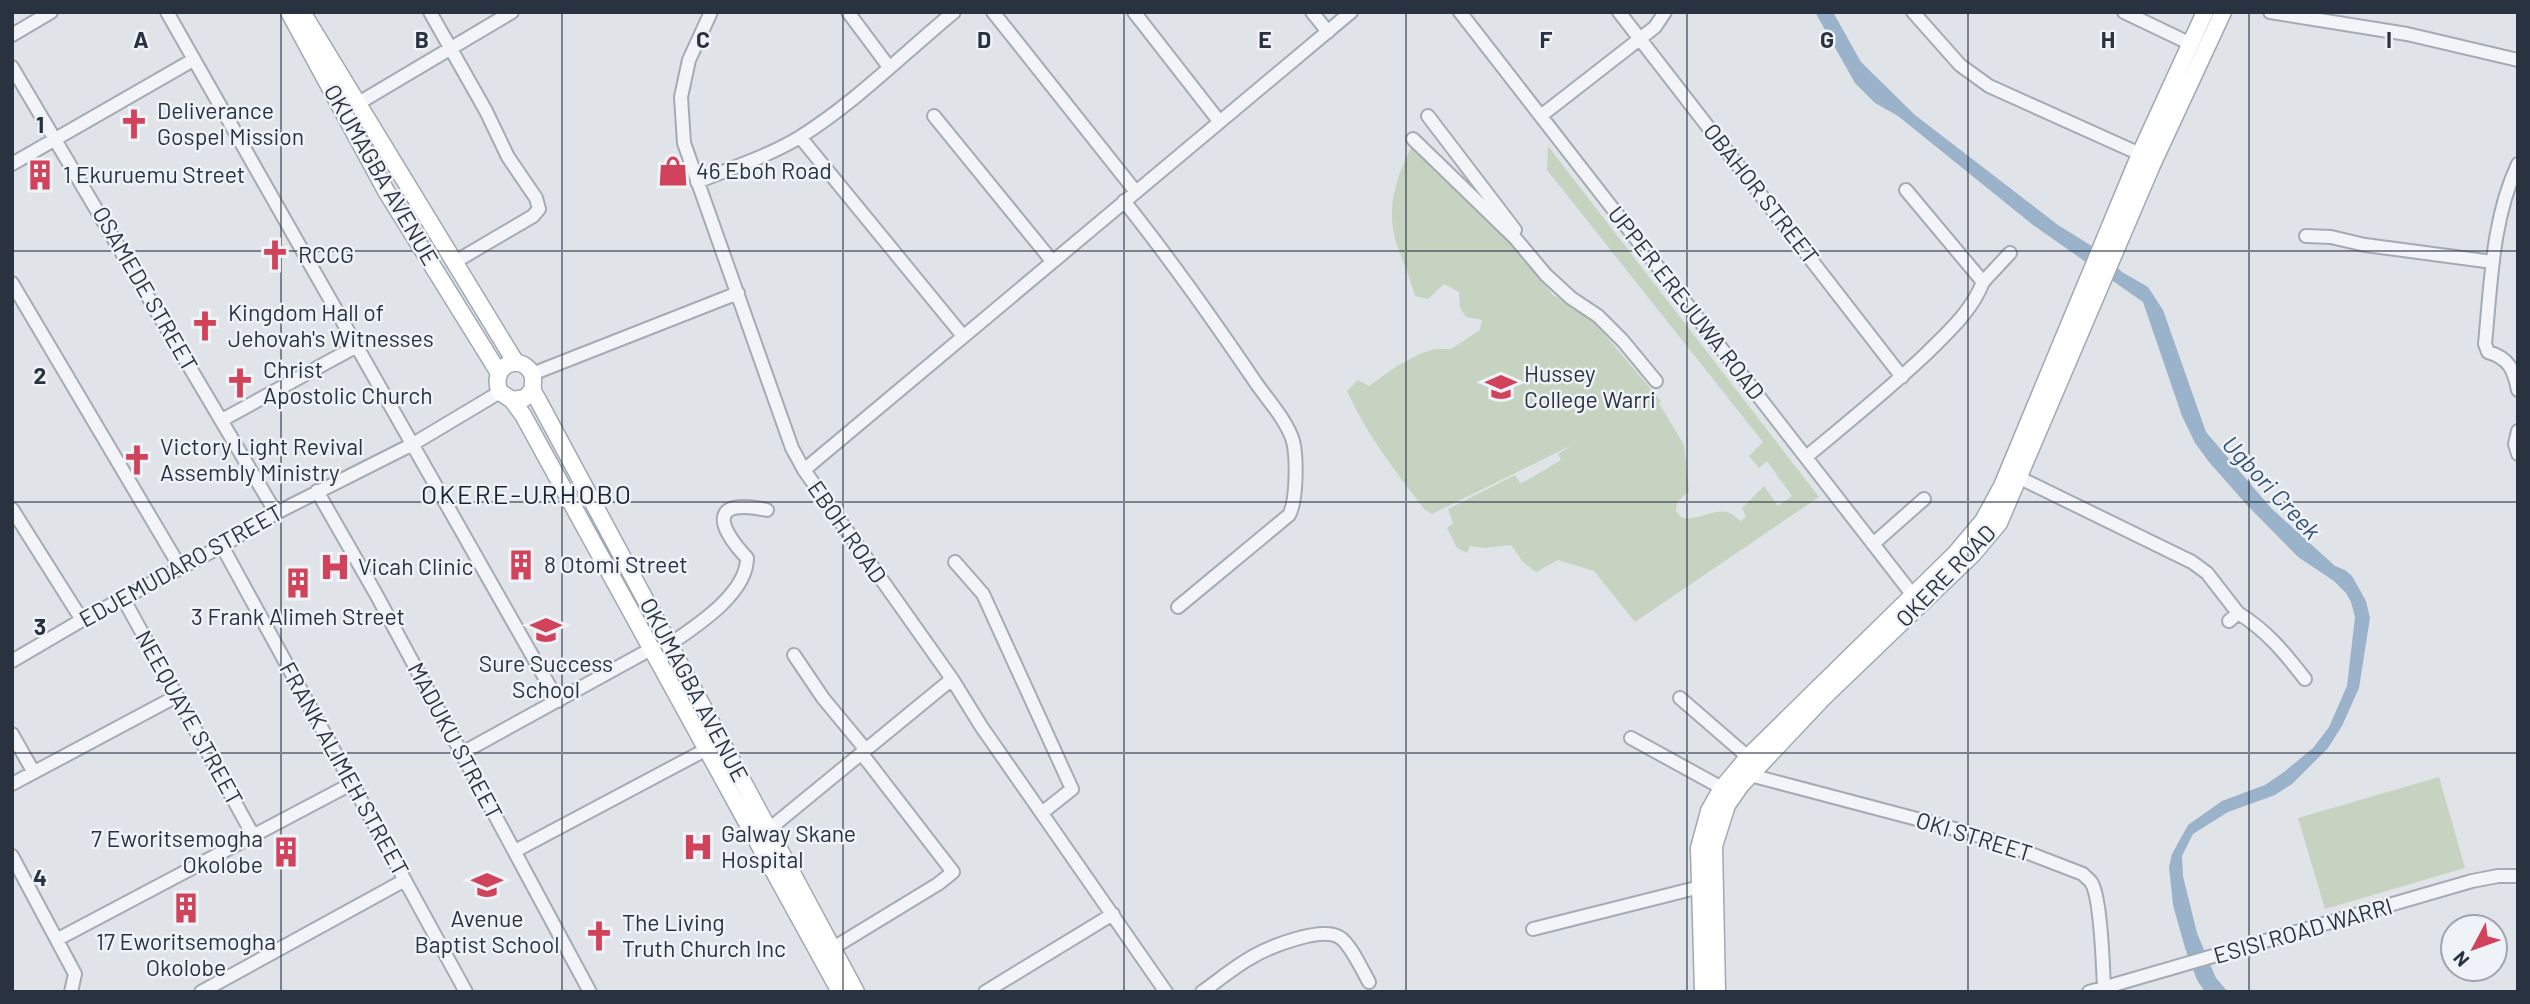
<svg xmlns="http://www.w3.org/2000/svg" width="2530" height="1004" font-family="Barlow,sans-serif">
	<rect width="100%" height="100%" fill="#e0e4e9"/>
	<!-- green -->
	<path fill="#c6d3c1" d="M 1414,142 L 1510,239 L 1553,295 L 1590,317 L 1661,401 L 1659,403 L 1684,445 L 1689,491 L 1677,502 L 1676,511 L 1682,518 C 1698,521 1716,507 1730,513 C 1734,515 1737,519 1741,521 L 1746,517 L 1742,508 L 1764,486 L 1778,506 L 1792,496 L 1767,461 L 1759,468 L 1749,456 L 1763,442 L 1547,170 L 1548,146 L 1819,497 L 1635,622 L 1594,571 L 1558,560 L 1536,572 L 1523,562 L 1511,545 L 1485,548 L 1470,546 L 1467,553 L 1457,548 L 1447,528 L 1453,523 L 1448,509 L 1515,475 L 1520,483 L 1526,481 L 1561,460 L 1558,454 L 1574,444 L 1432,514 L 1424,509 C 1395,471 1367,435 1347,391 L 1358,380 L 1369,386 L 1397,366 L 1422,353 L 1436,349 L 1451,349 L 1480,330 L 1482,320 L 1466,317 L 1460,308 L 1459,292 L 1444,284 L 1428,299 L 1415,296 C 1410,279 1404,264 1398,248 C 1384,209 1396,177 1414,142 Z
		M 2439,777 L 2465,868 L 2325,909 L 2298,818 Z"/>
	<!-- water -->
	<path fill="#9ab2ca" d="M 1815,12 L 1833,12 L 1861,62 L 1915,115 L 2058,225 L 2095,248 L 2122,272 L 2148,287 L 2163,310 L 2206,432 L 2271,508 L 2335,566 L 2345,570 L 2352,576 L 2366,601 L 2370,618 L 2359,688 L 2342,726 L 2328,748 L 2292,784 L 2275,795 L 2228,812 L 2193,834 L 2182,856 L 2183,876 L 2197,933 L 2216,978 L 2228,992 L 2205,992 L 2197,980 L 2185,948 L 2173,905 L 2169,867 L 2172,854 L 2188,825 L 2222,801 L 2265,785 L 2284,772 L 2313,748 L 2329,727 L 2347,686 L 2355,617 L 2351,602 L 2346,593 L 2334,581 L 2298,557 L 2246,504 L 2209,462 L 2195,443 L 2182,416 L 2143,302 L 2033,225 L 1898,116 L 1875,103 L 1855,83 Z"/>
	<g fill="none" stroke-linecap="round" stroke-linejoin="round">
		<!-- minor casing -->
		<g stroke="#a5abb3" stroke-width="16">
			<path id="minor" d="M 167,12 L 558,701
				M 430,12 L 486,111 L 508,157 L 536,198 L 539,209 L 533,216 L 453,263
				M 711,12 L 689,60 L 681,97 L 684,143 L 792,448 L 804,470 L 952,679 L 981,726 L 1166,992
				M 848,12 L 889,67
				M 993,12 L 1136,192
				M 1134,12 L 1219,121
				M 1312,12 L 1328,32
				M 1460,12 L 1912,594
				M 1619,12 L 1902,377
				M 1913,12 L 1960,65 L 1989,86 L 2140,154
				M 2124,12 L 2191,44
				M 2270,12 L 2407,34 L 2518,60
				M 12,35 L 51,12
				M 12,67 L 276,513
				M 357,104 L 512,12
				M 1542,115 L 1655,27 L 1665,12
				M 934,116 L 1052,261
				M 1428,116 L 1515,230
				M 800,137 L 963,336
				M 1413,139 L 1515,238 L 1546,275 L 1571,298 L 1598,316 L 1623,341 L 1656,381
				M 12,164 L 193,60
				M 2518,164 C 2492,219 2491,283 2485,344 L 2488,352 C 2509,358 2514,370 2518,390
				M 697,182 C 731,168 769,156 800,137 C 856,102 903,54 954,12
				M 1124,201 C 1171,260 1214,321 1256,383 C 1268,400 1287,421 1293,441 C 1297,457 1297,501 1289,515 L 1178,607
				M 2306,236 L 2331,237 L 2365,245 L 2493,262
				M 1983,282 L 2010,253
				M 12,283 L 180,567
				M 532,374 L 738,293
				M 222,420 L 357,346
				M 2518,431 L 2515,444 L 2518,454
				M 1806,457 C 1847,423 1888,390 1926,354 C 1948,332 1972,311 1983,282 L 1906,190
				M 804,470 L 1351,12
				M 2020,478 L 2192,562 L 2207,573 L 2238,613 L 2229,621
				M 317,491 L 376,594 L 590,992
				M 12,509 L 82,620
				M 1873,544 L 1924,499
				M 222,546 L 466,992
				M 955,562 L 983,594 L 1072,789 L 1043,812
				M 123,598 L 254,837
				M 2238,613 C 2266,630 2285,653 2305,679
				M 670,644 C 698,625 747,593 747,558 C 715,524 711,498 767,510
				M 794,655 L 823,698 L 866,750
				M 12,661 L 82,620 L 222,546 L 276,513 L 413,444 L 500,392
				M 1680,698 L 1748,757
				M 12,734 L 33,771
				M 1631,738 L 1722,788
				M 462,753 L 651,649
				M 1750,775 L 1970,833 L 2013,847 L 2083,874 C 2085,877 2089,879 2091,882 C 2101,896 2103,968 2104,988
				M 12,784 L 177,696
				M 768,830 L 952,679
				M 515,851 L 707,749
				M 12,856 L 75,974 L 71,992
				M 1533,929 L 1700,887
				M 58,939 L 351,784
				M 833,948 L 938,884 L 953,872 L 862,754
				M 201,992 L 405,880
				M 985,992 L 1113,914
				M 1202,992 C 1219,980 1234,967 1252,957 C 1269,947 1321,926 1339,937 C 1350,943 1362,970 1369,982
				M 2089,992 L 2472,881 L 2498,876 L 2518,876"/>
		</g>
		<!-- major casing -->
		<g stroke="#9fa8b5" stroke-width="19">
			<path id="major" d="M 289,12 L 386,191 L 499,373
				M 302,12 L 516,363
				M 533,389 L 525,398 L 512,400 L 500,392 C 489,369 517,351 531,372 C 535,378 532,382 533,389 C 533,393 536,396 538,400 L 856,992
				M 512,400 L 523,415 L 840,992
				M 1703,992 L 1699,848 L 1709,811 L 1722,788 L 1748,757 L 1956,553 L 1983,521 L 2002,486 L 2140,154 L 2205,12
				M 1717,992 L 1714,846 L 1727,805 L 1741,785 L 1823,698 L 1973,554 L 1999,523 L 2152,165 L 2223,12"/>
		</g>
		<!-- minor -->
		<use href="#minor" stroke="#f2f4f7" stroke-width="12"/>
		<!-- major -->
		<use href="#major" stroke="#fff" stroke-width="16"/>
	</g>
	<!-- grid -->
	<path fill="none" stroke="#283241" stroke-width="2" stroke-opacity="0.55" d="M 281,12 L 281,992M 562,12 L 562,992M 843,12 L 843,992M 1124,12 L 1124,992M 1406,12 L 1406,992M 1687,12 L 1687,992M 1968,12 L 1968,992M 2249,12 L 2249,992M 12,251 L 2518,251M 12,502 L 2518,502M 12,753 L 2518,753"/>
	<!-- icons -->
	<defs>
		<g id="church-bare" transform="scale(2.415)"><path d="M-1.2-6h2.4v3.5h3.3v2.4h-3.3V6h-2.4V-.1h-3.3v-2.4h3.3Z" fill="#d1425b" stroke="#eff2f6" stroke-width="2.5" paint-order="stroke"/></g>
		<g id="shop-bare" transform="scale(2.415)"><path d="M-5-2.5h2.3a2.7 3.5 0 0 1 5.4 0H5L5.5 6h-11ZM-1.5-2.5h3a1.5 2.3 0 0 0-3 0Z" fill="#d1425b" stroke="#eff2f6" stroke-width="2.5" paint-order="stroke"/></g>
		<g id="building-bare" transform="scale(2.415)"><path d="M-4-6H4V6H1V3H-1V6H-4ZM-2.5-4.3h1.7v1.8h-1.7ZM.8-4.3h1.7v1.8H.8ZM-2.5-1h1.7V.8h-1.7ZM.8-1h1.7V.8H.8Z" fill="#d1425b" stroke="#eff2f6" stroke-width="2.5" paint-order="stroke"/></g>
		<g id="university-bare" transform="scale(2.415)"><path d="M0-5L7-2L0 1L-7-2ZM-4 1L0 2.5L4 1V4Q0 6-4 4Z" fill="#d1425b" stroke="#eff2f6" stroke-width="2.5" paint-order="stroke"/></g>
		<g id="hospital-bare" transform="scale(2.415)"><path d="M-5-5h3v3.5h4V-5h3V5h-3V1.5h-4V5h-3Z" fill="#d1425b" stroke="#eff2f6" stroke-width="2.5" paint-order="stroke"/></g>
		<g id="school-bare" transform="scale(2.415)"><path d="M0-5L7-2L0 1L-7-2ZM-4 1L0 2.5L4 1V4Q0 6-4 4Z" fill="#d1425b" stroke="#eff2f6" stroke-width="2.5" paint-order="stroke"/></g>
	</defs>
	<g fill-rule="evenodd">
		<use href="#church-bare" x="134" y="124"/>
		<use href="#shop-bare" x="673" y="171"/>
		<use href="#building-bare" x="40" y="175"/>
		<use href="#church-bare" x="275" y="255"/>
		<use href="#church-bare" x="205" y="326"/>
		<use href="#church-bare" x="240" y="383"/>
		<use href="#university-bare" x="1501" y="387"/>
		<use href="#church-bare" x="137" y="460"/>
		<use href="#building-bare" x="521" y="565"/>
		<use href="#hospital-bare" x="335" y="567"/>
		<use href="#building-bare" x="298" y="583"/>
		<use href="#school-bare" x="546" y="630"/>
		<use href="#hospital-bare" x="698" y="847"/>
		<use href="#building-bare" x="286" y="852"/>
		<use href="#school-bare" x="487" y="885"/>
		<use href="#building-bare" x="186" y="908"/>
		<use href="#church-bare" x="599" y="936"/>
	</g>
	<g text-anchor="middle" stroke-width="5" stroke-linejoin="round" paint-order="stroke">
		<!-- poi labels -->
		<g font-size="23" fill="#283241" stroke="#eff2f6" text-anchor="start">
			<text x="157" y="119">Deliverance<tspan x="157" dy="26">Gospel Mission</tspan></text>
			<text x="696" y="179">46 Eboh Road</text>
			<text x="63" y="183">1 Ekuruemu Street</text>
			<text x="298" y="263">RCCG</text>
			<text x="228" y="321">Kingdom Hall of<tspan x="228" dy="26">Jehovah's Witnesses</tspan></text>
			<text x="263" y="378">Christ<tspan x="263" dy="26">Apostolic Church</tspan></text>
			<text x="1524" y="382">Hussey<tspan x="1524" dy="26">College Warri</tspan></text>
			<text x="160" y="455">Victory Light Revival<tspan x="160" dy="26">Assembly Ministry</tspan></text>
			<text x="544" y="573">8 Otomi Street</text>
			<text x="358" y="575">Vicah Clinic</text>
			<text x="298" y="625" text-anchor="middle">3 Frank Alimeh Street</text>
			<text x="546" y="672" text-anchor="middle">Sure Success<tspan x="546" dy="26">School</tspan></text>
			<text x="721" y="842">Galway Skane<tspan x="721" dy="26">Hospital</tspan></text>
			<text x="263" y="847" text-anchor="end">7 Eworitsemogha<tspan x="263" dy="26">Okolobe</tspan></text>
			<text x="487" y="927" text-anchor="middle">Avenue<tspan x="487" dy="26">Baptist School</tspan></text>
			<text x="622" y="931">The Living<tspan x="622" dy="26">Truth Church Inc</tspan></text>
			<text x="186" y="950" text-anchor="middle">17 Eworitsemogha<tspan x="186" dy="26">Okolobe</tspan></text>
		</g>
		<!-- street labels -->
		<g font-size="23" fill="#283241" stroke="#eff2f6">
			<text transform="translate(381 175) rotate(60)" y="8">OKUMAGBA AVENUE</text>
			<text transform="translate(1761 194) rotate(52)" y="8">OBAHOR STREET</text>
			<text transform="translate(145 289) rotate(60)" y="8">OSAMEDE STREET</text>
			<text transform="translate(1686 303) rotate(52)" y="8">UPPER EREJUWA ROAD</text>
			<text transform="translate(847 532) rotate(55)" y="8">EBOH ROAD</text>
			<text transform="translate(181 566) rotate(-29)" y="8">EDJEMUDARO STREET</text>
			<text transform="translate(1946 576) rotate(-46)" y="8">OKERE ROAD</text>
			<text transform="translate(694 690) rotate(62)" y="8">OKUMAGBA AVENUE</text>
			<text transform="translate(189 718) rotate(61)" y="8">NEEQUAYE STREET</text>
			<text transform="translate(455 741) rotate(62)" y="8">MADUKU STREET</text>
			<text transform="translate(344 769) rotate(61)" y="8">FRANK ALIMEH STREET</text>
			<text transform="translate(1974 837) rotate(17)" y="8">OKI STREET</text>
			<text transform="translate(2303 931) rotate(-16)" y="8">ESISI ROAD WARRI</text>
		</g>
		<!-- water labels -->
		<g font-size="24" font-style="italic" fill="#315276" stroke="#eff2f6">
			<text transform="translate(2271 488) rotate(47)" y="8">Ugbori Creek</text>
		</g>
		<!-- quarter labels -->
		<g font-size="26" letter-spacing="2" fill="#1a2331" stroke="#eff2f6">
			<text x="527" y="504">OKERE-URHOBO</text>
		</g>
	</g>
	<g font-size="23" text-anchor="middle" font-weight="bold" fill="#283241" stroke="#eff2f6" stroke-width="5" stroke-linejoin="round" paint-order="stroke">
		<text x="141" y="48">A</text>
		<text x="422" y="48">B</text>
		<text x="703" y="48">C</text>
		<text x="984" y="48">D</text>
		<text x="1265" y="48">E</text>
		<text x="1546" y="48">F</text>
		<text x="1827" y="48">G</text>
		<text x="2108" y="48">H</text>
		<text x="2389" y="48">I</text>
		<text x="40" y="133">1</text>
		<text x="40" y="384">2</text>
		<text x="40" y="635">3</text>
		<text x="40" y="886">4</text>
	</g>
	<!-- border -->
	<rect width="2530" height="1004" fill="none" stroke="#283241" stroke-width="28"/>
	<!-- north arrow -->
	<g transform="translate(2474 948) rotate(229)"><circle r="33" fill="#eff2f6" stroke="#9fa5ae" stroke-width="2"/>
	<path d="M0-5L12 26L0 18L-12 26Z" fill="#d1425b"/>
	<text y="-10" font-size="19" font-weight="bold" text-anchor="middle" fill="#283241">N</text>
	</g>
</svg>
